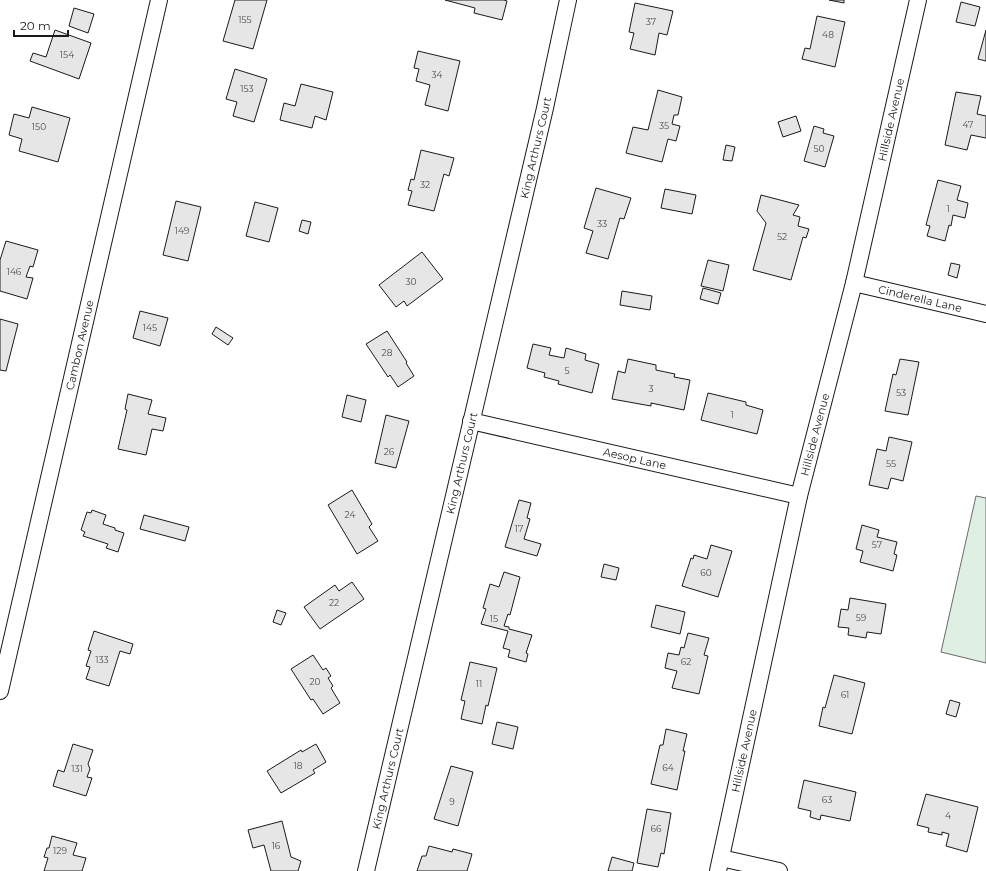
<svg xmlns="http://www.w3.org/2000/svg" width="986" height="871" font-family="Montserrat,sans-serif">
	<rect width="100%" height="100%" fill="#fff"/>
	<!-- green -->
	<path fill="#e0efe3" stroke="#6a6a6a" d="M 976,496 L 986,498 L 986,663 L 941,652 Z"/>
	<!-- building -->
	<path fill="#e6e6e6" stroke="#1a1a1a" d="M 235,0 L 267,0 L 253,49 L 223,41 Z
		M 445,0 L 504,0 L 507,1 L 502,20 L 474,13 L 475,8 Z
		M 829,0 L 844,0 L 844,3 Z
		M 961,2 L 980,7 L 975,26 L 956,22 Z
		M 635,3 L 673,11 L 667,35 L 659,33 L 655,55 L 630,49 L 634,33 L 629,32 Z
		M 74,8 L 94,14 L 88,33 L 69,26 Z
		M 817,16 L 845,22 L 835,67 L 802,59 L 805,48 L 810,49 Z
		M 55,30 L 91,43 L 79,79 L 30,61 L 33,53 L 46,57 Z
		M 986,30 L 986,61 L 978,59 Z
		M 418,51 L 460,61 L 448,111 L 425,105 L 430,85 L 416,81 L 419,69 L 414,68 Z
		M 235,69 L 267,79 L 254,122 L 233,116 L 237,102 L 226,99 Z
		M 301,84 L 333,92 L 326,120 L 315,116 L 312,128 L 280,120 L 284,103 L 295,106 Z
		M 658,90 L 682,97 L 678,115 L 674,115 L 672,124 L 680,126 L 676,141 L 668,139 L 662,162 L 626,153 L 633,127 L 648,130 Z
		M 956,92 L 981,96 L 977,114 L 986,116 L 986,138 L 971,135 L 967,150 L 945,145 Z
		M 32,107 L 70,118 L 58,162 L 19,151 L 22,139 L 9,135 L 14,114 L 29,118 Z
		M 796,116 L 801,131 L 783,137 L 778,122 Z
		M 814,126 L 824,129 L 823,133 L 834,136 L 825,167 L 804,161 Z
		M 726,145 L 735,147 L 732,161 L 723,160 Z
		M 421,150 L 454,158 L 449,176 L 444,174 L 434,211 L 408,205 L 412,191 L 408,190 L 411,179 L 414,180 Z
		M 938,180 L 961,186 L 957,200 L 968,203 L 965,218 L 953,215 L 951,226 L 949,225 L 945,241 L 927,236 L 930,226 L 926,225 Z
		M 596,188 L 631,198 L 624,219 L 620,218 L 608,259 L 586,253 L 593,231 L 584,228 Z
		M 665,189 L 696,195 L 692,214 L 661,208 Z
		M 761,195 L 799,205 L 793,215 L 800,217 L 798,226 L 809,229 L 806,238 L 803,237 L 791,280 L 753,270 L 766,223 L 757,211 Z
		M 176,201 L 201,207 L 188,261 L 163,255 Z
		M 255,202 L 278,208 L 269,242 L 246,236 Z
		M 302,220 L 311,222 L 308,234 L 299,231 Z
		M 6,241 L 38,250 L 33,267 L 30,266 L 26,277 L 33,278 L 27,299 L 0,291 L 0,260 Z
		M 422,252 L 443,279 L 407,306 L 404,301 L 396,307 L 379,285 Z
		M 708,260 L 729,265 L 723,291 L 701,286 Z
		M 951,263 L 960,265 L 957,278 L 948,275 Z
		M 703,288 L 721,293 L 718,304 L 700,299 Z
		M 622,291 L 652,296 L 650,310 L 620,305 Z
		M 140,311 L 168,318 L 160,346 L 133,338 Z
		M 0,319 L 18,324 L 6,371 L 0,370 Z
		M 216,327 L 233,338 L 228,345 L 212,334 Z
		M 387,331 L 407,362 L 406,363 L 414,376 L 398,387 L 390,375 L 388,377 L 366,344 Z
		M 533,344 L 551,348 L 549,355 L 564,358 L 566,348 L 586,354 L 585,360 L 599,364 L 592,393 L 558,384 L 559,381 L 544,377 L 545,373 L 527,368 Z
		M 628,359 L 656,365 L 656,370 L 675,374 L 674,377 L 690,380 L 684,410 L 651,403 L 651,406 L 612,399 L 618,371 L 625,373 Z
		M 900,359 L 919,362 L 908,415 L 885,411 L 893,374 L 896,375 Z
		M 708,393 L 746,402 L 746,405 L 763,410 L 757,434 L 701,420 Z
		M 128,394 L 152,400 L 148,414 L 166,418 L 163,431 L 152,429 L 146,455 L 118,449 L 127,410 L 125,409 Z
		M 347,395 L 366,400 L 361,422 L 342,417 Z
		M 386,415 L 409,421 L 396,468 L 375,463 Z
		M 889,437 L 912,442 L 903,481 L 891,478 L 888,489 L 869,485 L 877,449 L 886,451 Z
		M 352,490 L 372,524 L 369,527 L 378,541 L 357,554 L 328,505 Z
		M 519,500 L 531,503 L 527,518 L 530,519 L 524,539 L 541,544 L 537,556 L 505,547 Z
		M 92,510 L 106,515 L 103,524 L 115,528 L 115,530 L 124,533 L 118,552 L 106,548 L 108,544 L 83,536 L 85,532 L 81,530 L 87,512 L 91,513 Z
		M 144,515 L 189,527 L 185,541 L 140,529 Z
		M 862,525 L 879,530 L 877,537 L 897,542 L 894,554 L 897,555 L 893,571 L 860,562 L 863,551 L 856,549 Z
		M 711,545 L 732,551 L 718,597 L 682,586 L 691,558 L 693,559 L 694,555 L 707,559 Z
		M 604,564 L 619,568 L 616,580 L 601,577 Z
		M 504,572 L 520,577 L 510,615 L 508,614 L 504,626 L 509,627 L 509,629 L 532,635 L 526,653 L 528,654 L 526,662 L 508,657 L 510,650 L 503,648 L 508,631 L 481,624 L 486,609 L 483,608 L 490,584 L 499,587 Z
		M 352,582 L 364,599 L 320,629 L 304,607 L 335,585 L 339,591 Z
		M 850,598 L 886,604 L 881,634 L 867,632 L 866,638 L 848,635 L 849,628 L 838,627 L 841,609 L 848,610 Z
		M 656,605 L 685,612 L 680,634 L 651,627 Z
		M 277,610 L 286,613 L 281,625 L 273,622 Z
		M 94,631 L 133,644 L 130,654 L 120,651 L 109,686 L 86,679 L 90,667 L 86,666 L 91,651 L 88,650 Z
		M 688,633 L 709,638 L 704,655 L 708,656 L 699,694 L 672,688 L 677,671 L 665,668 L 668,653 L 679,655 L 681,647 L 684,648 Z
		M 313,655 L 323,670 L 326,668 L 331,676 L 328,678 L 333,686 L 331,688 L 340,703 L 323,714 L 313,699 L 311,700 L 291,669 Z
		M 470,662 L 497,668 L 488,706 L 486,705 L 482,724 L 461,719 L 465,701 L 461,700 Z
		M 834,675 L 865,683 L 852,734 L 819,726 L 823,707 L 825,708 Z
		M 950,700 L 960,703 L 956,717 L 946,714 Z
		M 497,722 L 518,727 L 513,749 L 492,744 Z
		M 666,729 L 687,734 L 683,751 L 685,751 L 677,790 L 651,784 L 660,745 L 663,745 Z
		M 73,744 L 93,750 L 88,764 L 90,769 L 87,777 L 92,778 L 86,796 L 53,786 L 58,770 L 64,772 Z
		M 316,744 L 326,762 L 313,770 L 315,773 L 281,793 L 267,771 L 301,750 L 302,752 Z
		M 451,766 L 473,772 L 458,826 L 434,819 Z
		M 804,780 L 856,792 L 850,821 L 821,815 L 820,820 L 810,817 L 811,811 L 798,808 Z
		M 926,794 L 978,807 L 967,852 L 946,846 L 949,834 L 942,832 L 942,835 L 928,832 L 929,828 L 917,825 Z
		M 647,809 L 671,813 L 664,854 L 661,853 L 658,867 L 637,863 Z
		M 282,821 L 291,857 L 301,861 L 298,871 L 271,871 L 264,845 L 253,848 L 248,830 Z
		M 52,836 L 77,843 L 73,855 L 86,858 L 82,871 L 44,871 L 48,858 L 44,857 L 47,848 L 49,848 Z
		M 429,846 L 452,852 L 453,849 L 472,854 L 467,871 L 417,871 L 422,856 L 426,856 Z
		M 612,857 L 634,863 L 632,871 L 608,871 Z"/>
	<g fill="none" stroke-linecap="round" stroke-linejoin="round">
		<!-- minor casing -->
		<g stroke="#1a1a1a" stroke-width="18">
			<g id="minor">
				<path id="s1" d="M 854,283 L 986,314"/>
				<path id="s2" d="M 471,421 L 799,496"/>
				<path id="s3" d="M 0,691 L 159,0"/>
				<path d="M 721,858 L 779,871"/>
				<path id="s4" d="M 366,871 L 545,108 L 568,0"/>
				<path id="s5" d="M 718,871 L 799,496 L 854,283 L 918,0"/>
			</g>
		</g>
		<!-- minor -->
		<use href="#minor" stroke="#fff" stroke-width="16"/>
	</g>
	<g text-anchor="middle" stroke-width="3" stroke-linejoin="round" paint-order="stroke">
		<!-- number labels -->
		<g font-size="9" fill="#4d4d4d">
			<text x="245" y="23">155</text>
			<text x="651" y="25">37</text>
			<text x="828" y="38">48</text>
			<text x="67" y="58">154</text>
			<text x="437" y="78">34</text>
			<text x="247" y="92">153</text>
			<text x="968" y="128">47</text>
			<text x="664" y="129">35</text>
			<text x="39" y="130">150</text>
			<text x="819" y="152">50</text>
			<text x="425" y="188">32</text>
			<text x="948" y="212">1</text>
			<text x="602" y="227">33</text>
			<text x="182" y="234">149</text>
			<text x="782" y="240">52</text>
			<text x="14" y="275">146</text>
			<text x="411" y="285">30</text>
			<text x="150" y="331">145</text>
			<text x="387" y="356">28</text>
			<text x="567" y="374">5</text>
			<text x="651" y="392">3</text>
			<text x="901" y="396">53</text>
			<text x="732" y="418">1</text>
			<text x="389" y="455">26</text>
			<text x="891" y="467">55</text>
			<text x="350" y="518">24</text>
			<text x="519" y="532">17</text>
			<text x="877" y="548">57</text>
			<text x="706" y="576">60</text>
			<text x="334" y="606">22</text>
			<text x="861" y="621">59</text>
			<text x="494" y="622">15</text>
			<text x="102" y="663">133</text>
			<text x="686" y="665">62</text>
			<text x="315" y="685">20</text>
			<text x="479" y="687">11</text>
			<text x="845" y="698">61</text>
			<text x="298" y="769">18</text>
			<text x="668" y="771">64</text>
			<text x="77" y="772">131</text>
			<text x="827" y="803">63</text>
			<text x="452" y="805">9</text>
			<text x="948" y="819">4</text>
			<text x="656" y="832">66</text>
			<text x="276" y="849">16</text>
			<text x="60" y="854">129</text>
		</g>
		<!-- street labels -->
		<g font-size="11" fill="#1a1a1a" stroke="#fff">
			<text dy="4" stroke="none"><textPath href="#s5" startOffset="771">Hillside Avenue</textPath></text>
			<text dy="4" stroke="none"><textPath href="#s4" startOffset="743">King Arthurs Court</textPath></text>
			<text dy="4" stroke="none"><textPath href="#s1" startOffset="68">Cinderella Lane</textPath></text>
			<text dy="4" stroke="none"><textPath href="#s3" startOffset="355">Cambon Avenue</textPath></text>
			<text dy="4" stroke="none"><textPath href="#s5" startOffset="447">Hillside Avenue</textPath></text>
			<text dy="4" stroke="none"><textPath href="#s2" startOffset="168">Aesop Lane</textPath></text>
			<text dy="4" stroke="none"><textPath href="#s4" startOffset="419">King Arthurs Court</textPath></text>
			<text dy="4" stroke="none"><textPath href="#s5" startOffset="123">Hillside Avenue</textPath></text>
			<text dy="4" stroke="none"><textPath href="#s4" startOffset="95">King Arthurs Court</textPath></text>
		</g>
	</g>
	<!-- scale -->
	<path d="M14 30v6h54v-6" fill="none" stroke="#1a1a1a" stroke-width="2"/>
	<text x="20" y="30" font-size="12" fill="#1a1a1a" stroke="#ffffff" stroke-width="3" paint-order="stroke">20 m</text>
</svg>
